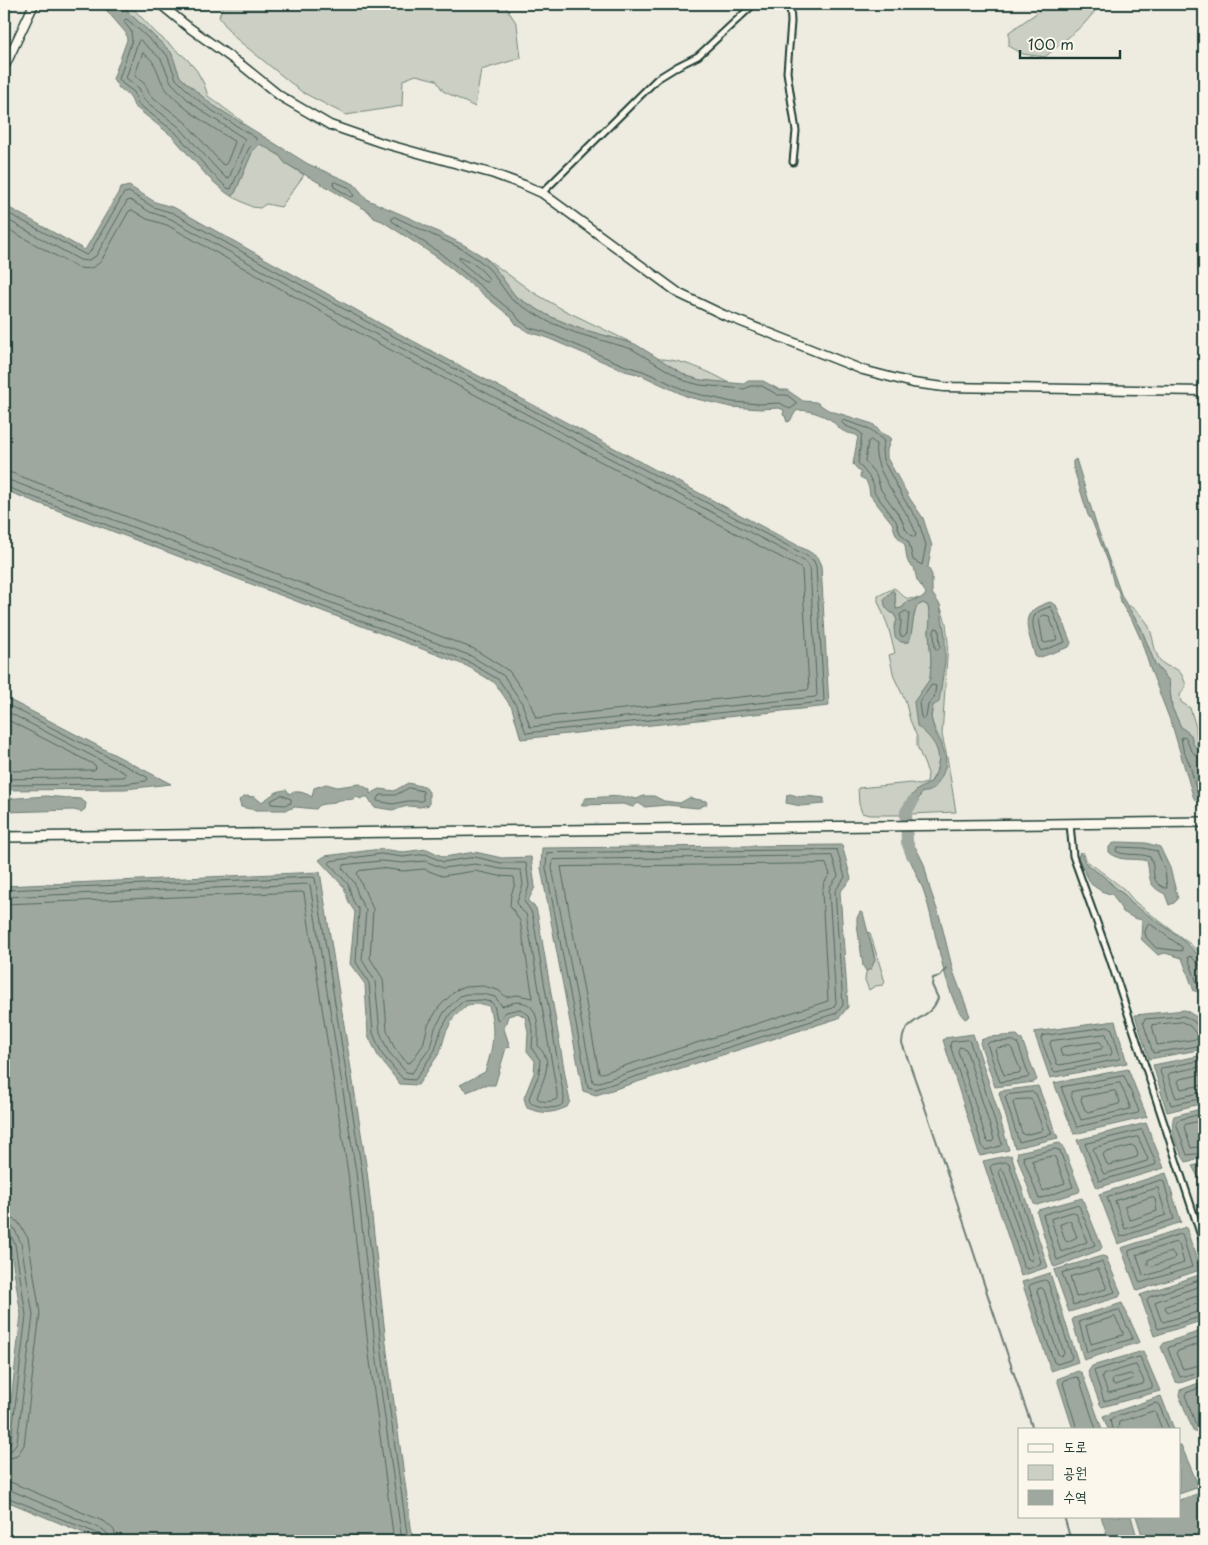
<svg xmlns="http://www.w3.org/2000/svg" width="1208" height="1545" font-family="'Playpen Sans','Poor Story',sans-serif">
	<rect width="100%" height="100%" fill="#eeece1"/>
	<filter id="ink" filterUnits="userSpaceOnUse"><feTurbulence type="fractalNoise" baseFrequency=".02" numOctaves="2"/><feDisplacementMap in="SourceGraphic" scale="10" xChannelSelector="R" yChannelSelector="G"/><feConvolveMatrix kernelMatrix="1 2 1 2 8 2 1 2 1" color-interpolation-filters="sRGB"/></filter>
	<g filter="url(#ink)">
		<!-- green -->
		<path fill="#cbcfc4" stroke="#75867c" d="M 126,4 L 129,4 L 156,33 L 187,59 L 197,71 L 204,84 L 208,96 L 243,122 L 242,124 L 211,104 L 180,77 L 171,52 L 128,12 Z
			M 223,4 L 505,4 L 507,9 L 517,24 L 521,58 L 481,70 L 475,107 L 443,91 L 436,80 L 416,75 L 403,80 L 402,106 L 346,115 L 302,92 L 233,36 L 219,17 Z
			M 1041,4 L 1080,4 L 1096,10 L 1084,24 L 1045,57 L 1023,54 L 1009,46 L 1009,32 L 1038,12 Z
			M 260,144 L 279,155 L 285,163 L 304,175 L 281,207 L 266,204 L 260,208 L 252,207 L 231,196 L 235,193 L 253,150 Z
			M 484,257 L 531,291 L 562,309 L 632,343 L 578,328 L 549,316 L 516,297 L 494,267 Z
			M 658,359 C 678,358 712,372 729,383 L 700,380 L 687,376 Z
			M 894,588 C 904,594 902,601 917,598 L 918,600 L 907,602 L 902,608 L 896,609 L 895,594 L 884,599 C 885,607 886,610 894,614 L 897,620 L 894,628 L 901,642 L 909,642 C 913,630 912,618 917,606 L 923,603 L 928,606 L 930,618 L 929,632 L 931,661 L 930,679 L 914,702 L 925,732 L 932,738 L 938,749 L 939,758 L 936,773 L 930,783 L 917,790 L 909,799 L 903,815 L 869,815 L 862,813 L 859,804 L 858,788 L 911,783 L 919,785 L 927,783 L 928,773 L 917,746 L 917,737 L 910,720 L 905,700 L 894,677 L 889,655 L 895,653 L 888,626 L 878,601 L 878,596 Z
			M 940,605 L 946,623 L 948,642 L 942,735 L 947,757 L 956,812 L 911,814 L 922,792 L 932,790 C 942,777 946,761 942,744 C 939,735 933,728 931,718 L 945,636 Z
			M 1130,606 C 1147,619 1150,625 1154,645 C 1155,650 1157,656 1160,660 C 1171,674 1179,660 1186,686 L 1180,695 L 1181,702 L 1190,708 L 1196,727 L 1197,745 L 1204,752 L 1204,757 L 1193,744 L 1191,735 L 1181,727 L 1172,708 L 1169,681 L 1155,664 L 1141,628 L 1128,607 Z
			M 1083,852 L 1087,861 L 1124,889 L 1135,902 L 1190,944 L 1199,952 L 1203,962 C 1186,937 1155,921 1131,903 L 1126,896 L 1103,876 L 1087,865 L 1083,858 Z
			M 867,932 L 870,933 L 885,982 L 883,985 L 875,986 L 869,990 L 865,980 L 866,972 C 881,962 872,947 867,932 Z"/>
		<!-- water -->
		<path fill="#9fa89f" stroke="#6c7d74" d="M 101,4 L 126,4 L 128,12 L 171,52 L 180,77 L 211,104 L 308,164 L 354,184 L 368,200 L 412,219 L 464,245 L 484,257 L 494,267 L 516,297 L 549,316 L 578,328 L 635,344 L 687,376 L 700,380 L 744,384 L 748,381 L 763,381 L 780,390 L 787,390 L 803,401 L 816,402 L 828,410 L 873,424 L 881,433 L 891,438 L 887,450 L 887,458 L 910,499 L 923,518 L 932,546 L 928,567 L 932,575 L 932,593 L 940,605 L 945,636 L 945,661 L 939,702 L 932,706 C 932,711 930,716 932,721 C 937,746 957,755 937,784 C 933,790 929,793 922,792 L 909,816 L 903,815 C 904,806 911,794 919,789 C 922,786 927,785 930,783 C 933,780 936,773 937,769 C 943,750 931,737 917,726 L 914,702 L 930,679 L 931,661 L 929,632 L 930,618 L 928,606 L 923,603 L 917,606 C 912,618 913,630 909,642 L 901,642 L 895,637 L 894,628 L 897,620 L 894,614 C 886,610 885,607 884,599 L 893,590 L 895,594 L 896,609 L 902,608 L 907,602 L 924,597 L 926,593 L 917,580 L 914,567 L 909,564 L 907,559 L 905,545 L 896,535 L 892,523 L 870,495 L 869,488 L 866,480 L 860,477 L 861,473 L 853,464 L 858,436 C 853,433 848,434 843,431 C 838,428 835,423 831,420 C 823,415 805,408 796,411 L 790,421 L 787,422 L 785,416 L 783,415 L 784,410 L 779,408 L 760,409 L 731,407 L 688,397 L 641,375 L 625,371 L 543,336 L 528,332 L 516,324 L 512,318 L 437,257 L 382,221 L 374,218 L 368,211 L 285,163 L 279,155 L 260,144 L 253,150 L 235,193 L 231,196 L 225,192 L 208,177 L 172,136 L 134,106 L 130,96 L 119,88 L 113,79 L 127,40 L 126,33 Z
			M 129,186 L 155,202 L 175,208 L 381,324 L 810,552 L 818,558 L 821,566 L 829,706 L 521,739 L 512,708 L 495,683 L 467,666 L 4,490 L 4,205 L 85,250 L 121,188 Z
			M 1076,459 L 1096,524 L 1122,597 L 1141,628 L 1155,664 L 1169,681 L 1172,708 L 1181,727 L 1191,735 L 1193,744 L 1204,757 L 1204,800 L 1195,800 L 1193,796 L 1173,728 L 1150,668 L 1141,640 L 1133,622 L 1122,605 L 1118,590 L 1114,585 L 1109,564 L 1092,521 L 1088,515 L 1073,466 L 1073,461 Z
			M 1050,602 L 1056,605 L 1071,643 L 1069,647 L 1038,658 L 1035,656 C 1028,628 1016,612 1050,602 Z
			M 4,697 L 171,784 L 125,789 L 4,790 Z
			M 408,783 L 425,787 L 429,792 L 429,805 L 420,807 L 408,806 L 392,810 L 374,807 L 368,797 L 363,797 L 361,799 L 357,797 C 351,801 347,799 340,800 C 337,800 335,802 332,803 C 325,805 321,802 316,809 L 295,807 L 286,810 L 255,810 L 241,807 L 239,800 L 246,796 L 255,797 L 261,802 C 270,798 274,790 287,790 L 289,794 C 296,790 304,792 312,797 L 314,788 L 326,784 L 337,787 L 360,784 L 370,790 L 370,794 L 380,789 L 394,791 Z
			M 790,794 L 800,797 L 806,796 L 824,798 L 824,804 L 801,806 L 786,803 L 787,795 Z
			M 46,796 L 80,799 L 86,803 L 85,809 L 81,812 L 74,810 L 4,812 L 4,799 Z
			M 620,796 L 637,799 L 643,796 L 654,796 L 664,801 L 680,803 L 689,798 L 706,801 L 707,804 L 698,808 L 667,805 L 645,807 L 638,803 L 633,807 L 623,804 L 581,805 L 586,798 Z
			M 910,840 L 916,848 L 924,864 L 930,889 L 940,918 L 953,971 L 970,1016 L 965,1019 C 947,1004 934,921 925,895 C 920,878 906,857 905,841 Z
			M 1119,842 L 1146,843 L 1160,847 L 1170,868 L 1178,899 L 1174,903 L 1169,905 L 1165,894 C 1146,885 1151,878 1147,861 C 1133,857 1120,863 1109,852 L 1109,847 L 1112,844 Z
			M 842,845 L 851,879 L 840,892 L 848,1007 L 839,1018 L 596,1095 L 583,1091 L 541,868 L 542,848 Z
			M 381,849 L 403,852 L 427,849 L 444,857 L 475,852 L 502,858 L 531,857 L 535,887 L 528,901 L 536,908 L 538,917 L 568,1092 L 570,1101 L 567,1107 C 551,1114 543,1114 527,1108 L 524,1098 L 534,1073 L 535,1061 L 527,1051 L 528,1032 L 525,1017 L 518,1013 L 508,1016 L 504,1029 L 510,1047 L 506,1048 L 495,1085 L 484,1085 L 467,1092 L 460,1085 L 485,1072 C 493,1048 496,1031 489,1006 L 481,1004 L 467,1005 L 454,1017 L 446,1032 L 440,1052 L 418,1085 L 400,1084 L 378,1056 L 368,1035 L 365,984 L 350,964 L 355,912 L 349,903 L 344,887 L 319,860 L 325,856 Z
			M 1080,852 L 1087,865 L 1103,876 L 1115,888 L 1126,896 L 1131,903 C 1145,913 1201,949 1204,965 C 1206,973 1204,984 1204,992 L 1194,991 L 1182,958 L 1165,953 L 1158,955 L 1141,939 L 1142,920 L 1134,918 L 1123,912 L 1113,895 L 1101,891 L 1091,884 L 1078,858 Z
			M 320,872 L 367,1171 L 387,1352 L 413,1541 L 103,1541 L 4,1500 L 4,1461 L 21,1315 L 10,1245 L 4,1231 L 4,886 Z
			M 860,912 L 863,913 L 875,960 L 871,969 L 866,971 L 863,966 L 857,924 L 857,918 Z
			M 1185,1010 L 1200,1019 L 1204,1031 L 1204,1049 L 1149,1059 L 1135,1015 Z
			M 1115,1021 L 1127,1063 L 1050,1078 L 1034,1032 Z
			M 973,1034 L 996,1105 L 1009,1150 L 980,1156 L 943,1040 L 945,1038 Z
			M 1017,1035 L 1022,1040 L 1037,1080 L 1034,1082 L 995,1087 L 980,1043 L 981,1040 L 989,1037 Z
			M 1204,1055 L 1204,1103 L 1167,1112 L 1153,1065 Z
			M 1128,1069 L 1147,1117 L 1074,1134 L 1054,1083 Z
			M 1038,1086 L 1058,1138 L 1015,1148 L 999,1093 L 1000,1091 Z
			M 1204,1108 L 1204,1157 L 1186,1162 C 1178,1150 1169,1129 1174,1116 Z
			M 1146,1123 L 1164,1168 L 1097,1188 L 1077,1140 Z
			M 1059,1143 L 1061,1144 L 1064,1149 L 1080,1190 L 1079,1192 L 1037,1205 L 1034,1204 L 1017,1156 L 1018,1152 Z
			M 1011,1155 L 1048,1267 L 1021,1276 L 983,1161 Z
			M 1204,1163 L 1204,1187 L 1192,1166 Z
			M 1166,1173 L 1181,1222 L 1118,1244 L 1099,1194 Z
			M 1082,1198 L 1102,1247 L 1100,1250 L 1055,1267 L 1053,1266 L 1037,1212 L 1038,1210 Z
			M 1186,1227 L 1200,1270 L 1137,1291 L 1121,1248 Z
			M 1102,1256 L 1106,1257 L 1121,1293 L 1119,1297 L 1069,1312 L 1054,1270 Z
			M 1050,1273 L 1078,1362 L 1051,1371 L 1022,1282 Z
			M 1202,1274 L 1204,1282 L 1204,1320 L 1154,1336 L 1140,1295 Z
			M 1122,1303 L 1140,1342 L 1084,1360 L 1072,1320 L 1074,1318 Z
			M 1204,1330 L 1204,1375 L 1180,1383 L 1176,1382 L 1161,1347 L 1164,1343 Z
			M 1143,1351 L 1160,1391 L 1102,1407 L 1100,1404 L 1088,1372 L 1092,1366 Z
			M 1078,1371 L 1082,1373 L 1102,1429 L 1073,1429 L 1057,1379 Z
			M 1204,1381 L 1204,1430 L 1198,1432 L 1193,1430 L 1179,1395 L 1180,1390 Z
			M 1161,1396 L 1174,1429 L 1108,1429 L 1103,1416 Z
			M 1179,1445 L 1181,1445 L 1199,1487 L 1179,1494 Z
			M 1200,1493 L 1204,1502 L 1204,1533 L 1181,1541 L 1144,1541 L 1136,1516 L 1179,1516 L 1179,1500 Z
			M 1101,1516 L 1131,1516 L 1138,1541 L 1109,1541 Z"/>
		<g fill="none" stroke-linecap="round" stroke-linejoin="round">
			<!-- shore -->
			<path stroke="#52685f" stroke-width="1" d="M 126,19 L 128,20 L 167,55 L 176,79 L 192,95 L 208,108 L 256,138 L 256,141 L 249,148 L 231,189 L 227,188 L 212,173 L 175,132 L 138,104 L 134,92 L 123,84 L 119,79 L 132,40 L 131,31 L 124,22 Z
				M 140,40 L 161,59 L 171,82 L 188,100 L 205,113 L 245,139 L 229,178 L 226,178 L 217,169 L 179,127 L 144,100 L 139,88 L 126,78 L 138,42 Z
				M 143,53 C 158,61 157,77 166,89 C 184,111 211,126 235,142 L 226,165 L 222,164 L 185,122 L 150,95 L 145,84 L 135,76 Z
				M 336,182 L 350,188 L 354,196 L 351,197 L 334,187 L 333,183 Z
				M 4,211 L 86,255 L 90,252 L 124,193 L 129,192 L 153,207 L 173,213 L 378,328 L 807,556 L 814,561 L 816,567 L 824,700 L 822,702 L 526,733 L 516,705 L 499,680 L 469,662 L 4,486
				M 395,217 L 462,249 L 480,261 L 490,270 L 512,300 L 547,321 L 576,333 L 632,349 L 685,381 L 700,385 L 744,389 L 751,386 L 762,386 L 778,395 L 787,395 L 796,402 L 796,405 L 790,409 L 780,403 L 760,404 L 732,402 L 689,392 L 643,371 L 626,366 L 545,332 L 530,328 L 520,321 L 515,314 L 440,253 L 392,221 L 392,218 Z
				M 4,218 L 80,260 L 87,261 L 96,256 L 127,201 L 130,200 L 150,212 L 171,219 L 375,334 L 804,561 L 810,568 L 817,695 L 815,697 L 530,727 L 522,703 L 504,676 L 471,656 L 9,480 L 4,479
				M 4,227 L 76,267 C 86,270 94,269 101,261 L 129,211 L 132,210 L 147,219 L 167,225 L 372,340 L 799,567 L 802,570 L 809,688 L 807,690 L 536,718 L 528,698 L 509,671 L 474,649 L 12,473 L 4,472
				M 461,257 C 472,262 482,269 489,279 L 488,282 L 485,282 L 460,261 L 459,258 Z
				M 843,420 L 870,429 L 884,441 L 882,450 L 883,460 L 905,501 L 918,520 L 926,545 L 922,565 L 913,560 L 909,543 L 900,533 L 896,521 L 874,492 L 874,486 L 870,478 L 858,463 L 862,434 C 856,428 848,429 842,423 Z
				M 871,440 L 876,444 C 871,472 908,507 916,534 L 915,537 L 912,536 L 906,530 L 901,518 L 881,490 L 876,475 L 865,461 L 868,442 Z
				M 1050,607 L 1052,609 L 1065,642 L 1041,651 C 1038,647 1037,642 1035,636 C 1031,619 1031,612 1050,607 Z
				M 906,611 L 909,613 L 907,633 L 903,637 L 900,635 C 899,628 903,622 900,615 Z
				M 1044,615 L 1049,616 L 1057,637 L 1056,640 L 1046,643 L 1043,642 L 1039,619 Z
				M 936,628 L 939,629 L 940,648 L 938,650 L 935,648 L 934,632 Z
				M 932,685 L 936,686 L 934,698 L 928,705 L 926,717 L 923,719 L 921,717 L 919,703 Z
				M 4,703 L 147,777 L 148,779 L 146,781 L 124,784 L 4,785
				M 4,710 L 125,773 L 126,775 L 124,777 L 4,779
				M 4,718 L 95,765 L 96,768 L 94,770 L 4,771
				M 1204,759 C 1194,758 1189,747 1186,738 L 1181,737 L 1183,749 L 1190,765 L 1197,793 L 1204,795
				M 409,788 L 423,791 L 423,801 L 408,801 L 393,804 L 377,801 L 377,798 L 381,795 L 395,795 Z
				M 282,795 L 291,799 L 291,803 L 285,805 L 271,804 L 271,801 Z
				M 1118,847 L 1143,848 L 1157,851 L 1165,870 L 1167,888 L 1165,888 C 1148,881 1157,870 1150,857 C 1138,852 1125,857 1116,851 Z
				M 837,850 L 845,877 L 835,891 L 843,1005 L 837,1013 L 596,1089 L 588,1087 L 546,868 L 547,853 Z
				M 381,854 L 403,857 L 426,854 L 443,862 L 475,857 L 501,863 L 526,863 L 529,886 L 524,901 L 531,911 L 533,918 L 563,1092 C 564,1094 564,1099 564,1101 C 561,1112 538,1107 531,1103 L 529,1098 L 539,1074 L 540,1060 L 532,1049 L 533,1031 L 529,1015 L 520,1009 L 506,1012 L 499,1020 L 497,1019 L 494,1005 L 491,1002 L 481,1000 L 463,1001 L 450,1014 L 441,1030 L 435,1050 L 415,1080 L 403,1079 L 382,1054 L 373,1033 L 369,983 L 356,962 L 359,910 L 353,901 L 348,884 L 329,863 L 331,861 Z
				M 832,856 L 838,876 L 831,885 L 829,891 L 836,1003 L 833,1008 L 596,1083 L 593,1082 L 552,868 L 553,860 Z
				M 381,861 L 403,863 L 425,861 L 443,868 L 475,864 L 501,869 L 521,870 L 523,885 L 517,902 L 519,908 L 526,914 L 527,920 L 557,1093 L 557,1099 C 550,1102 542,1103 537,1098 C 540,1086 551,1068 545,1056 C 544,1052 540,1049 538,1046 C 538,1031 541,1002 518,1002 C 513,1002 507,1005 502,1006 L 495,997 L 484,994 L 466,994 L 460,996 L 445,1011 L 435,1028 L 430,1048 L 412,1073 L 406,1072 L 388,1051 L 380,1032 L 375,981 L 362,960 L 366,910 L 359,898 L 354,882 L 342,868 L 344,865 Z
				M 826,864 L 830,874 L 824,883 L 822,892 L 828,1001 L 602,1073 L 599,1073 L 561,867 Z
				M 381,868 L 403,871 L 424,869 L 442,876 L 475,871 L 499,876 L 514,877 L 515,884 L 511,895 L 510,905 L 520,921 L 533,998 L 517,995 L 506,997 L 498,990 L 483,986 L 465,987 L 456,990 L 439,1007 L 428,1025 L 423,1045 L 411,1062 L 407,1063 L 394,1047 L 387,1030 L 383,979 L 370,958 L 373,909 L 357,874 L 359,871 Z
				M 4,890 L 313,877 L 315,878 L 362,1172 L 382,1353 L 408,1541
				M 4,897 L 308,884 L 310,885 L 356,1172 L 376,1353 L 402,1541
				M 4,904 L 301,892 L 304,893 L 348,1173 L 369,1354 L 394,1541
				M 1149,923 L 1182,947 L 1182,951 L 1156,948 L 1146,937 L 1145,932 Z
				M 1204,966 L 1199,965 L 1191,956 L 1188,957 L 1198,986 L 1204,988
				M 1182,1022 L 1190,1026 L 1198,1036 L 1197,1039 L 1157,1045 L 1152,1025 Z
				M 1110,1027 L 1112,1029 L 1120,1057 L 1119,1059 L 1056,1072 L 1053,1071 L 1041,1039 L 1042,1036 Z
				M 1204,1030 L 1199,1029 L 1195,1022 L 1184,1016 L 1145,1019 L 1143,1022 L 1153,1053 L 1204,1045
				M 1106,1034 L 1112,1052 L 1111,1055 L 1060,1065 L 1057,1064 L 1050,1044 L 1051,1041 Z
				M 968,1040 L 970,1042 L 1002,1144 L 1000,1146 L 986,1150 L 983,1148 L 950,1045 L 951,1042 Z
				M 1014,1041 L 1018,1044 L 1029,1076 L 1027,1078 L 1000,1082 L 987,1044 L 990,1042 Z
				M 1100,1042 L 1103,1046 L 1101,1049 L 1065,1056 L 1062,1056 L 1060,1050 L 1062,1047 Z
				M 960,1047 L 966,1049 L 994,1139 L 992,1142 L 987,1141 L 958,1051 Z
				M 1011,1047 L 1021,1071 L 1019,1073 L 1004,1075 L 995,1050 L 997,1048 Z
				M 1204,1060 L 1162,1068 L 1160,1071 L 1171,1105 L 1204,1098
				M 1204,1066 L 1170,1073 L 1168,1076 L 1176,1098 L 1204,1092
				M 1204,1074 L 1180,1079 L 1178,1081 L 1181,1089 L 1204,1085
				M 1124,1076 L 1139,1111 L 1138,1113 L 1077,1127 L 1062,1090 L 1062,1087 Z
				M 1120,1083 L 1130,1106 L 1130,1109 L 1081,1120 L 1071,1095 L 1071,1092 Z
				M 1115,1091 L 1120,1101 L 1119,1104 L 1088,1112 L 1085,1110 L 1081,1100 L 1082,1097 Z
				M 1033,1092 L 1036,1094 L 1052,1134 L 1019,1142 L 1005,1097 L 1007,1095 Z
				M 1029,1099 L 1032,1100 L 1043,1129 L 1041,1131 L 1024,1135 L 1022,1133 L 1013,1103 L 1015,1100 Z
				M 1204,1113 L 1178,1120 L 1176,1123 L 1187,1155 L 1204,1153
				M 1204,1120 L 1186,1124 L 1184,1127 L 1191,1148 L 1204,1146
				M 1142,1130 L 1156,1163 L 1155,1165 L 1099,1181 L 1085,1144 Z
				M 1138,1137 L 1148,1159 L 1147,1161 L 1105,1174 L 1103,1173 L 1093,1150 L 1094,1148 Z
				M 1133,1146 L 1135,1147 L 1138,1154 L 1137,1157 L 1109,1165 L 1107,1164 L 1103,1155 L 1104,1153 Z
				M 1056,1149 L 1060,1151 L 1073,1187 L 1039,1199 L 1023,1157 Z
				M 1053,1156 L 1055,1157 L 1065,1183 L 1043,1191 L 1032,1161 Z
				M 1006,1162 L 1009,1163 L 1041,1262 L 1040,1265 L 1027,1269 L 1024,1267 L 990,1167 L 992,1165 Z
				M 1001,1169 L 1004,1171 L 1033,1258 L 1032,1261 L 1028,1259 L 999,1172 Z
				M 1162,1180 L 1164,1182 L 1174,1219 L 1121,1237 L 1107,1197 Z
				M 1158,1188 L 1166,1215 L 1125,1229 L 1115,1201 Z
				M 1152,1197 L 1155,1199 L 1157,1211 L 1131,1220 L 1129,1219 L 1125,1208 L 1125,1206 Z
				M 1076,1205 L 1079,1206 L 1095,1245 L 1057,1260 L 1043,1215 Z
				M 1073,1212 L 1076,1213 L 1087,1242 L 1061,1252 L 1051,1219 Z
				M 4,1217 L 11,1218 L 18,1222 L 28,1238 L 40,1313 L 24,1445 L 17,1456 L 4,1460
				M 1069,1221 L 1071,1222 L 1077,1237 L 1067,1242 L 1065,1240 L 1060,1225 Z
				M 4,1225 L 14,1228 L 21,1243 L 33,1315 L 17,1442 L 12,1450 L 4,1452
				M 4,1231 L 10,1233 L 15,1244 L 26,1315 L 11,1441 L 9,1445 L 4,1446
				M 1182,1234 L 1192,1267 L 1140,1283 L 1129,1254 L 1129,1251 Z
				M 1177,1242 L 1179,1244 L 1184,1263 L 1146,1276 L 1143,1275 L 1137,1255 Z
				M 1172,1252 L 1175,1256 L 1174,1259 L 1150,1267 L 1148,1265 L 1148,1260 Z
				M 1102,1262 L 1115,1292 L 1073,1305 L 1062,1273 Z
				M 1098,1269 L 1106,1286 L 1106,1289 L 1076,1297 L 1070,1277 Z
				M 1045,1280 L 1048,1282 L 1072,1357 L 1070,1360 L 1057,1364 L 1054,1362 L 1029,1287 L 1030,1285 Z
				M 1204,1280 L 1199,1280 L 1149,1297 L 1147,1300 L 1158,1329 L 1204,1316
				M 1204,1286 L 1200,1286 L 1157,1301 L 1155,1303 L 1161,1320 L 1163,1322 L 1204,1310
				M 1042,1288 L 1044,1290 L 1064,1353 L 1061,1356 L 1058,1354 L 1037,1292 L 1038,1289 Z
				M 1204,1294 L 1166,1306 L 1165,1308 L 1168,1312 L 1204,1302
				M 1119,1310 L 1132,1336 L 1132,1339 L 1087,1352 L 1079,1322 Z
				M 1115,1317 L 1123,1332 L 1123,1335 L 1091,1344 L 1086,1326 Z
				M 1204,1336 L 1169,1347 L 1168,1349 L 1180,1377 L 1204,1371
				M 1204,1342 L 1178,1351 L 1176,1353 L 1183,1369 L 1204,1364
				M 1140,1357 L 1152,1385 L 1152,1388 L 1104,1401 L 1094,1371 Z
				M 1136,1365 L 1144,1381 L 1143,1384 L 1108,1393 L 1102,1377 L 1103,1375 Z
				M 1131,1374 L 1134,1377 L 1132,1379 L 1115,1385 L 1112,1383 L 1113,1379 Z
				M 1204,1386 L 1186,1393 L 1185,1395 L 1196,1425 L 1204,1426
				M 1077,1429 L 1063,1383 L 1065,1380 L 1076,1377 L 1079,1378 L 1096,1429
				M 1112,1429 L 1110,1420 L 1112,1418 L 1156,1403 L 1159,1405 L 1169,1429
				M 1118,1429 L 1119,1422 L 1153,1411 L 1155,1412 L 1162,1429
				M 4,1482 L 13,1483 L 105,1522 L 114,1530 L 117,1541
				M 4,1489 L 10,1490 L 102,1529 L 108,1534 L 109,1541
				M 4,1496 L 99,1534 L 102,1537 L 103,1541"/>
			<!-- stream -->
			<path stroke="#6c7d74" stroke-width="2" d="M 946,968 L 940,976 L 933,978 L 932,985 L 938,998 C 931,1021 903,1017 902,1043 C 949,1171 988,1301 1033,1429
				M 1064,1516 L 1071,1541"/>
			<!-- river -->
			<path stroke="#9fa89f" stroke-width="12" d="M 912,855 L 907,842 L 906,812 L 913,801"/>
			<!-- minor casing -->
			<g stroke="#1f3d34" stroke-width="9">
				<path id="minor" d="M 790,4 L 791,22 L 787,72 L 796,131 L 793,162
					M 542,193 L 657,79 L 678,66 L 698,56 L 754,4
					M 1070,824 L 1073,856 L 1110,959 L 1204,1245"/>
			</g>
			<!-- secondary casing -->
			<g stroke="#1f3d34" stroke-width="11">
				<path id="secondary" d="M 160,4 L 187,26 L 244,67 L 280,96 L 330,125 L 382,143 L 494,174 L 524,185 L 542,193 L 680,294 L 724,315 L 863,370 L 913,383 L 944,387 L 1204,391
					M 4,68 L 34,4"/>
			</g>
			<!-- primary casing -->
			<g stroke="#1f3d34" stroke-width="12">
				<path id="primary" d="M 4,837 L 1204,822"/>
			</g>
			<!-- minor -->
			<use href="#minor" stroke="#fbf7ec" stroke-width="5"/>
			<!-- secondary -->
			<use href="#secondary" stroke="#fbf7ec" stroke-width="8"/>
			<!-- primary -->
			<use href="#primary" stroke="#fbf7ec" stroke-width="9"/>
		</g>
	</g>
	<!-- margin -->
	<rect width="1208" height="1545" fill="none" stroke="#fbf7ec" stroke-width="20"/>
	<rect x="10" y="10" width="1188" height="1525" fill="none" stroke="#1f3d34" stroke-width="2" filter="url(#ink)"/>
	<!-- legend -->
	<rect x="1018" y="1428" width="162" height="90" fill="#fbf7ec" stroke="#a3ada2"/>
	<rect x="1028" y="1444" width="25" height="8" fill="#fbf7ec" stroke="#a3ada2"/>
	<text x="1063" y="1452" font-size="15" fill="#1f3d34">도로</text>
	<rect x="1028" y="1465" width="25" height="15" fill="#cbcfc4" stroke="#a3ada2"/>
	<text x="1063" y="1478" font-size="15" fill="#1f3d34">공원</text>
	<rect x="1028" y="1490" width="25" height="15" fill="#9fa89f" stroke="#a3ada2"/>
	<text x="1063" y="1502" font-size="15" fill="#1f3d34">수역</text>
	<!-- scale -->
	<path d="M1020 50v8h100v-8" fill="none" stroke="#1f3d34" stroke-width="2.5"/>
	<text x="1028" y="50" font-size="15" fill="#1f3d34" stroke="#fbf7ec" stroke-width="4" paint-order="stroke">100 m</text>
</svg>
